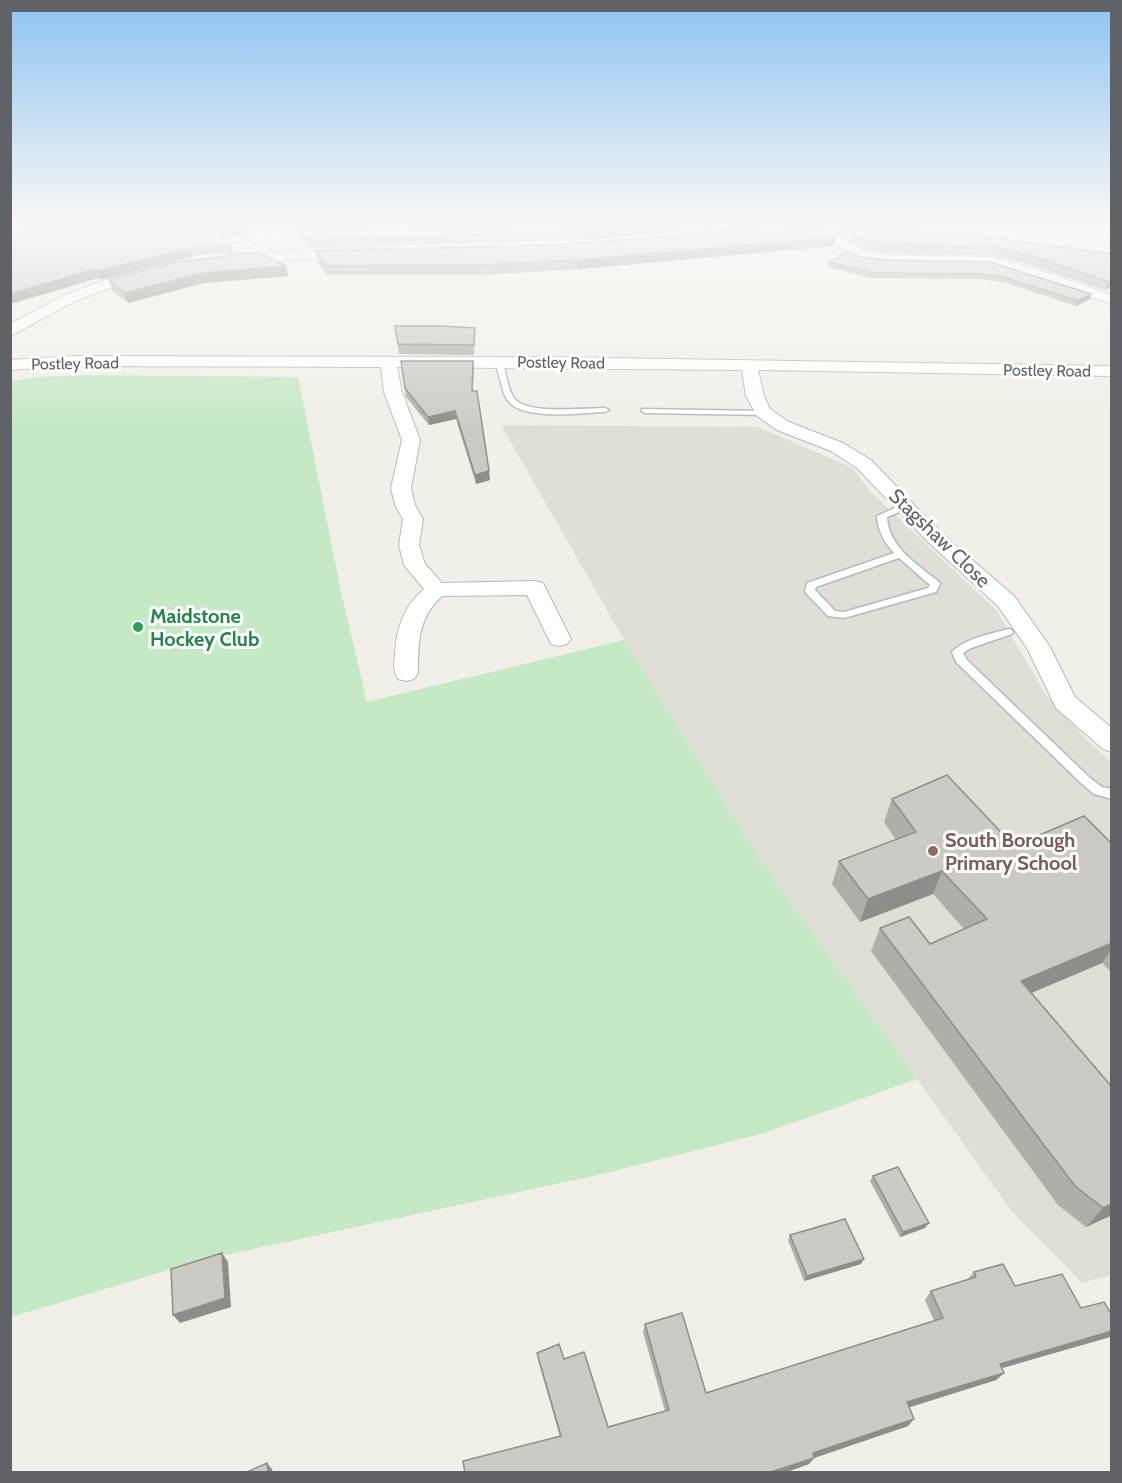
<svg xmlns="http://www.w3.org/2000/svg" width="1122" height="1483" font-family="Cabin,sans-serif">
	<rect width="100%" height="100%" fill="#f1efe8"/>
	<!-- education -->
	<path fill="#e1ded6" d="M 501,425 L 758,427 L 853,468 L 868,489 L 997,611 L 1046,695 L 1088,741 L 1111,761 L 1111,1275 L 1082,1283 L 1010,1209 L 759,858 L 624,640 Z"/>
	<!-- green -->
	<path fill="#c5e8c5" d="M 89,375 L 298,377 L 341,592 L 367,702 L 624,640 L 759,858 L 917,1079 L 761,1134 L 598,1175 L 202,1260 L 11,1317 L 11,381 L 37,377 Z"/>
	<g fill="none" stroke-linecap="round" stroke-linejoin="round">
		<!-- lane casing -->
		<g stroke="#b5b8bc" stroke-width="3">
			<path id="lane" d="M 496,360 L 503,362 C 506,373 507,388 514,398 C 526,415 585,408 605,408 L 609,410 L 605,412 C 582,413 529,420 511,404 C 504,398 502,387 500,379 C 498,372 496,366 496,360 Z
				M 642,409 L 765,411 L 769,413 L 765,415 L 645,413 L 641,411 Z
				M 906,503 L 911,506 L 909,508 L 887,517 C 889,548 917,564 939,582 L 940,584 L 936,592 L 844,618 L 828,616 L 806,593 L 805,591 L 807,583 L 894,553 C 884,542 878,531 877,516 ZM 899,558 L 930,585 L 928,588 L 844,612 L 835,611 L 815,590 L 816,587 Z
				M 1008,629 L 1012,630 L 1013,632 L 1012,634 L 971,648 L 963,653 L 967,660 L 1090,778 L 1102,787 L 1112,789 L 1112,799 L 1094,794 L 1082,784 L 956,662 L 952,652 C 964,639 990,634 1008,629 Z"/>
		</g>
		<!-- street casing -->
		<g stroke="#b5b8bc" stroke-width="2">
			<path id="street" d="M 300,222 L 320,222 L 184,269 L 118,285 L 75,301 L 10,336 L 10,324 L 65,295 L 108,279 L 175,263 Z
				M 807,222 L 822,222 L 865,252 L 883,255 L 989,257 L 1030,267 L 1112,295 L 1112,304 L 1020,273 L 989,265 L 883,263 L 856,259 Z
				M 351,249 L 356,250 L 358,253 L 356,256 L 232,264 L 225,260 L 232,256 Z
				M 74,356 L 545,357 L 1112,366 L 1112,376 L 758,370 L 764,396 L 770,409 L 789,422 L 843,443 L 871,460 L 941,533 L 1014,596 L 1050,647 L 1075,697 L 1112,728 L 1112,752 L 1103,749 L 1056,708 L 1027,648 L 998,606 L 927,541 L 857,468 L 831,451 L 777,430 L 757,416 L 746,396 L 742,370 L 397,367 L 402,392 L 420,440 L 411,488 L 415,505 L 423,519 L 419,545 L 425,564 L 442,583 L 535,581 L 543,583 L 571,639 L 567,644 L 559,646 L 551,644 L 527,595 L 442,596 C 418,618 418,643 418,673 L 414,679 L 406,681 L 398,679 C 393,671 394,664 395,656 C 396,629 403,607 424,589 L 404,565 L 399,545 L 403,519 L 395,505 L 391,488 L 402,440 L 384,392 L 381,367 L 74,366 L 10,370 L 10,360 Z"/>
		</g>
		<!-- secondary casing -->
		<g stroke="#b6babf" stroke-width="3">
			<path id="secondary" d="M 1093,222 L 1112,222 L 1112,232 Z"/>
		</g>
		<!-- lane -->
		<use href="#lane" fill="#fff" fill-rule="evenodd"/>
		<!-- street -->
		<use href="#street" fill="#fff" fill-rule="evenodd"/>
		<!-- secondary -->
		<use href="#secondary" fill="#fff" fill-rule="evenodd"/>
	</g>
	<!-- wall -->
	<path fill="#afaea9" d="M 617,222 L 583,240 L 308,248 L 297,233 L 296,225 L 369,232 Z
		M 828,222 L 906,222 L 919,232 L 926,234 L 1112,254 L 1112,289 L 1109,288 L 1105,290 L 1031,265 L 990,255 L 883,253 L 866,250 L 859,245 L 859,244 L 857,244 Z
		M 10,228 L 225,239 L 226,244 L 232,245 L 233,253 L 193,256 L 100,280 L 98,278 L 10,304 Z
		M 834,246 L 578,269 L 482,275 L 327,275 L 317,261 L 315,251 Z
		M 857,256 L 884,260 L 990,262 L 1091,294 L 1090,299 L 1076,306 L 1006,283 L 981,279 L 871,278 L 828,267 L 829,262 Z
		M 286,266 L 288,276 L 204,283 L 128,303 L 112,290 L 109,280 Z
		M 395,326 L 475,328 L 474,355 L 399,354 Z
		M 473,361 L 473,391 L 490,480 L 476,484 L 456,419 L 429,425 L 406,397 L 402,369 Z
		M 892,799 L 1014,846 L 1112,844 L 1112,973 L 1102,963 L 1031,993 L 1112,1215 L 1086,1227 L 1058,1205 L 871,951 L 880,928 L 930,944 L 964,929 L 933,894 L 860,922 L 832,884 L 839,861 L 896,840 L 884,822 Z
		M 873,1176 L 925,1228 L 900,1237 L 870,1181 Z
		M 790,1235 L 861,1264 L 804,1281 L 788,1240 Z
		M 974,1272 L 1015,1286 L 1081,1308 L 1112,1315 L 1112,1336 L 1110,1337 L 1002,1368 L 1004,1373 L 996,1380 L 909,1407 L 914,1419 L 908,1426 L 814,1458 L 809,1464 L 784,1473 L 465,1473 L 560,1437 L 538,1360 L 537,1353 L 564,1359 L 608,1427 L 665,1411 L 643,1332 L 645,1324 L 706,1393 L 934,1321 L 925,1300 L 931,1291 L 967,1280 Z"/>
	<!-- shaded-wall -->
	<path fill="#8f8d8a" d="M 252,222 L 279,222 L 225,239 L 226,245 L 216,233 Z
		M 686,222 L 768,222 L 583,240 L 583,232 Z
		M 863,235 L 861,237 L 859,244 L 857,244 L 859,236 Z
		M 836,237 L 834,246 L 578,269 L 578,260 Z
		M 192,248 L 193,256 L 100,280 L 97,271 Z
		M 286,266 L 288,276 L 204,283 L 128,303 L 125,293 L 202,273 Z
		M 95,269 L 98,278 L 10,304 L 10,294 Z
		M 1112,280 L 1109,288 L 1105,290 L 1108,282 Z
		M 1091,294 L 1090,299 L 1076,306 L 1078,301 Z
		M 473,361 L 474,370 L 472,400 L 472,391 Z
		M 455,411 L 456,419 L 429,425 L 428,417 Z
		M 489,471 L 490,480 L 476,484 L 475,475 Z
		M 942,871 L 933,894 L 860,922 L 868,899 Z
		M 1112,943 L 1112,948 L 1102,963 L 1008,1003 L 1021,981 Z
		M 1112,1204 L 1112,1215 L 1086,1227 L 1103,1208 Z
		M 929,1223 L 925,1228 L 900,1237 L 903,1232 Z
		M 222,1253 L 228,1262 L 231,1307 L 180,1323 L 173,1315 Z
		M 864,1259 L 861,1264 L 804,1281 L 807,1276 Z
		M 1112,1331 L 1112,1336 L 1110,1337 L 992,1371 L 1000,1364 Z
		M 1004,1373 L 996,1380 L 901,1410 L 907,1402 Z
		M 914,1419 L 908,1426 L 808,1460 L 813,1453 Z
		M 814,1458 L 809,1464 L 784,1473 L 768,1473 Z
		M 267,1463 L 272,1469 L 273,1473 L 268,1473 Z"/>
	<!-- building -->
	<path fill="#cccac5" stroke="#8f8d8a" stroke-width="1.5" d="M 30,222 L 252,222 L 216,233 L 224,237 L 225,244 L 232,245 L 192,248 L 97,271 L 95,269 L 10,294 L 10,228 Z
		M 302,222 L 368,222 L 368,232 L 617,222 L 686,222 L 583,232 L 307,240 L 296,225 Z
		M 802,222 L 812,222 L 836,237 L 578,260 L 482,265 L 326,266 L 315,251 L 555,245 L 654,238 Z
		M 840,222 L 906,222 L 919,232 L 926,234 L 964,234 L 1112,254 L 1112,280 L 1108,282 L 1033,256 L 992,247 L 885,244 L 868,242 L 861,237 L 863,235 L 859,236 Z
		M 847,250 L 857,256 L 884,260 L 990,262 L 1091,294 L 1078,301 L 1007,278 L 983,274 L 872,273 L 829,262 Z
		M 258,252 L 286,266 L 202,273 L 125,293 L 109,280 L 176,262 Z
		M 395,326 L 441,326 L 475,328 L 474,345 L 398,344 Z
		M 401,361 L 473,361 L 472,391 L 477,391 L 489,471 L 475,475 L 455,411 L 428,417 L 405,388 Z
		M 947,775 L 1014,846 L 1084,816 L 1112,844 L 1112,943 L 1021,981 L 1112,1087 L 1112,1204 L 1103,1208 L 1075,1186 L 880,928 L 909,917 L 930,944 L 987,919 L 942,871 L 868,899 L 839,861 L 916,832 L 892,799 Z
		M 898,1167 L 929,1223 L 903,1232 L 873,1176 Z
		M 845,1219 L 864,1259 L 807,1276 L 790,1235 Z
		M 222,1253 L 225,1298 L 173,1315 L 171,1269 Z
		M 1003,1264 L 1015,1286 L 1062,1274 L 1081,1308 L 1104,1302 L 1112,1315 L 1112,1331 L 1000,1364 L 1004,1373 L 907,1402 L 914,1419 L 813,1453 L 814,1458 L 768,1473 L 465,1473 L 463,1461 L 561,1436 L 537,1353 L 559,1344 L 564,1359 L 584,1352 L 608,1427 L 669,1410 L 645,1324 L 682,1313 L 706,1393 L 943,1318 L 931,1291 L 976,1277 L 974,1272 Z
		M 267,1463 L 268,1473 L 245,1473 Z"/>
	<!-- sky -->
	<linearGradient id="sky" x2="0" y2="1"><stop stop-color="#8fc3f1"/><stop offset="0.52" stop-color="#f9f8f5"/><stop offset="1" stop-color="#f9f8f5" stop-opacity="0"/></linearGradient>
	<rect width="1122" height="430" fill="url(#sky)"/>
	<!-- markers -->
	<circle fill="#2e9e5b" stroke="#fff" stroke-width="2" cx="138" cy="627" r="6"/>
	<circle fill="#8d6e63" stroke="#fff" stroke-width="2" cx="933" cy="851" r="6"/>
	<g text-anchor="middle" stroke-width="6" stroke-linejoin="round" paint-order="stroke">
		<!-- far-street labels -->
		<g font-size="16" fill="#5f6368" stroke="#fff">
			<text transform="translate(561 362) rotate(1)" y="6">Postley Road</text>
			<text transform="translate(75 363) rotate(-1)" y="6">Postley Road</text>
			<text transform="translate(1047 370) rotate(1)" y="6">Postley Road</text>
		</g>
		<!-- street labels -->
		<g font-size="20" fill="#5f6368" stroke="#fff">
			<text transform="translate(940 538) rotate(44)" y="7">Stagshaw Close</text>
		</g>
		<!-- leisure labels -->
		<g font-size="20" font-weight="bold" fill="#27864d" stroke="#fff" text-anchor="start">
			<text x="150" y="623">Maidstone<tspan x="150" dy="23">Hockey Club</tspan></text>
		</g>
		<!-- education labels -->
		<g font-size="20" font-weight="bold" fill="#785e54" stroke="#fff" text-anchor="start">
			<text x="945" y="847">South Borough<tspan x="945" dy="23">Primary School</tspan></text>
		</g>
	</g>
	<!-- border -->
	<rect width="1122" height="1483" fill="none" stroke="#5f6368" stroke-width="24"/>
</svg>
